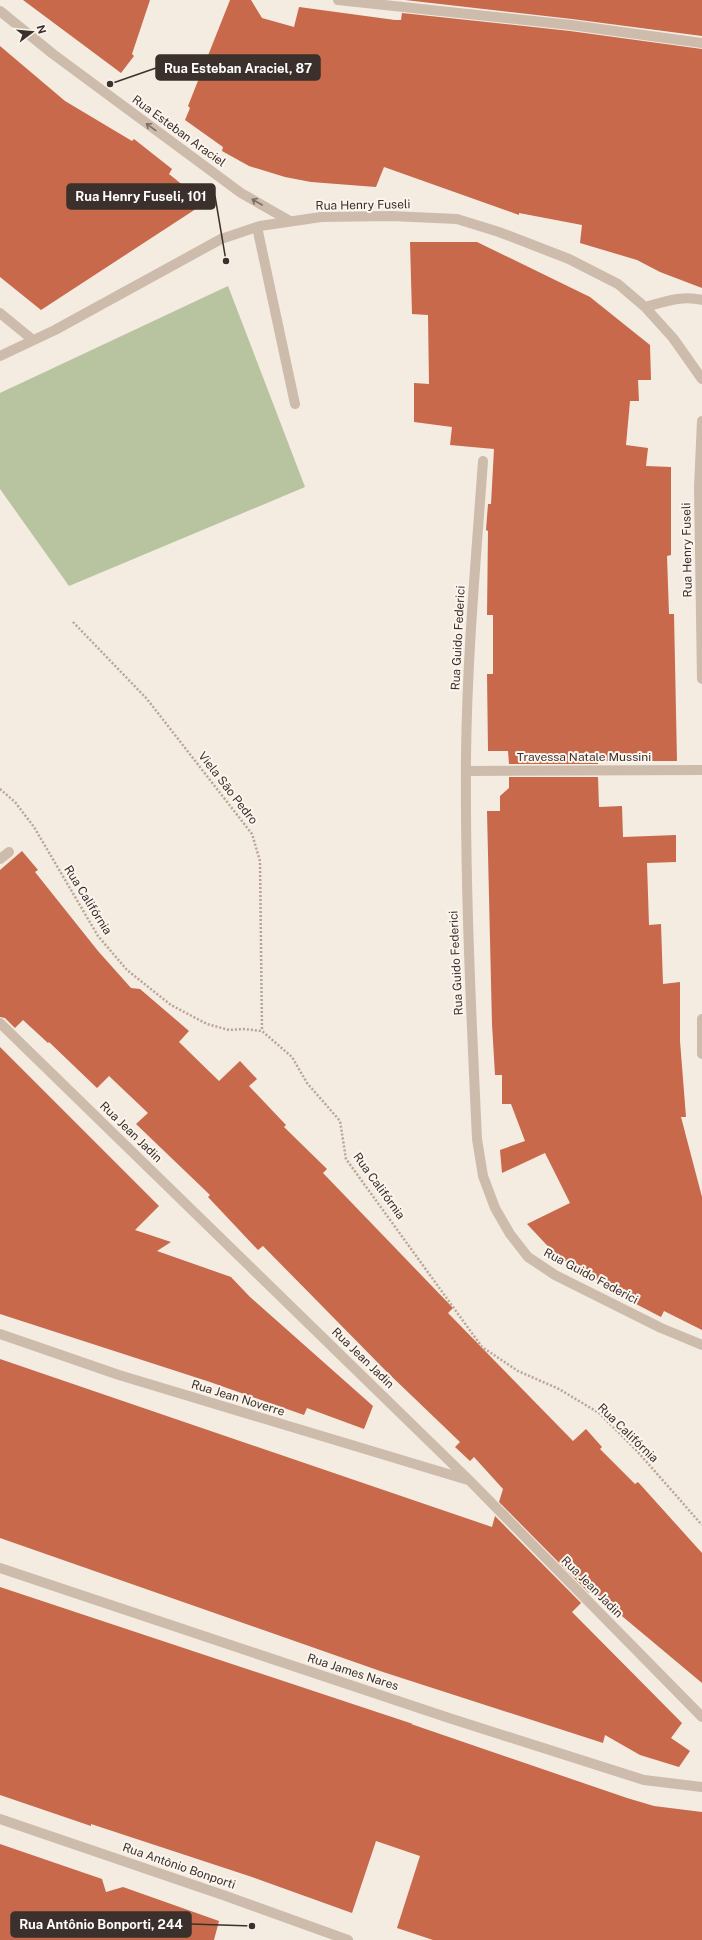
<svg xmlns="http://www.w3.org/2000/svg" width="702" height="1940" font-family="'Public Sans',sans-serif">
	<rect width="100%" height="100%" fill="#f4ebe1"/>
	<!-- green -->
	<path fill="#b8c4a0" d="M 228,286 L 305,487 L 69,586 L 0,489 L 0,393 Z"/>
	<!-- building -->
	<path fill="#c8694b" d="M 23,0 L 150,0 L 132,54 L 134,56 L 121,73 Z
		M 230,0 L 251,0 L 262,18 L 294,27 L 299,7 L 395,20 L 401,20 L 402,13 L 570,31 L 702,49 L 702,288 L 660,272 L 637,260 L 580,243 L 582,225 L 519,213 L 519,215 L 384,167 L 376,187 L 311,182 L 285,177 L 249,166 L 222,151 L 223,147 L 185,120 L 190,108 L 188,106 Z
		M 405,0 L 702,0 L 702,36 L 572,19 Z
		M 0,46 L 65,101 L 132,141 L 134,139 L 172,169 L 169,174 L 205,203 L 41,310 L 0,277 Z
		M 410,242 L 477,242 L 590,297 L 650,345 L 651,380 L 638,380 L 639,401 L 630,401 L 626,445 L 648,448 L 646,466 L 671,467 L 671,555 L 667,556 L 669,614 L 674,614 L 677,761 L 598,761 L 598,764 L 509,764 L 508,751 L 488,751 L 487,674 L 493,674 L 493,615 L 487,615 L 488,531 L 486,530 L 488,504 L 491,504 L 494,449 L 450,445 L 452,427 L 414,422 L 414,383 L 429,384 L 428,315 L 412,314 Z
		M 509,777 L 598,777 L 599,807 L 622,806 L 623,837 L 676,835 L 676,862 L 647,863 L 649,925 L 661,924 L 663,984 L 680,982 L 680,1041 L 686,1117 L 681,1117 L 702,1197 L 702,1330 L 664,1311 L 661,1317 L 636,1304 L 610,1285 L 607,1289 L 588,1272 L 584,1276 L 558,1255 L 557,1256 L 527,1224 L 570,1203 L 545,1153 L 502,1173 L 500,1150 L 525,1141 L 511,1104 L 502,1104 L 502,1075 L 495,1075 L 492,1024 L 487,811 L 500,811 L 500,796 L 509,788 Z
		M 22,851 L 38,870 L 35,872 L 98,951 L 131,988 L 140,989 L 189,1031 L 179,1042 L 219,1081 L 240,1061 L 257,1079 L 249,1086 L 286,1125 L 284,1127 L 327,1169 L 323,1173 L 453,1308 L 448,1313 L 573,1441 L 586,1429 L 602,1447 L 600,1449 L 635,1484 L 638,1482 L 702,1553 L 702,1683 L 592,1591 L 589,1593 L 499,1502 L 503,1489 L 474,1457 L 470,1461 L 455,1447 L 460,1442 L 387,1372 L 263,1246 L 258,1250 L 208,1197 L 210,1195 L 136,1124 L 148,1113 L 109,1076 L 97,1088 L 49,1042 L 48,1043 L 23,1020 L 15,1028 L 5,1018 L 0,1017 L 0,870 Z
		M 0,1047 L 159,1206 L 135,1230 L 171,1242 L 157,1251 L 231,1277 L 250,1297 L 373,1406 L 364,1429 L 307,1408 L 304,1415 L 210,1382 L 0,1314 Z
		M 0,1359 L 492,1527 L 495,1516 L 581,1603 L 572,1612 L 682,1723 L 671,1738 L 690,1751 L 679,1767 L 640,1755 L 605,1735 L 603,1743 L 383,1672 L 0,1538 Z
		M 0,1587 L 413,1724 L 411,1724 L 627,1798 L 654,1806 L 702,1812 L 702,1940 L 433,1940 L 397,1928 L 420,1856 L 376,1841 L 352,1913 L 252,1877 L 91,1824 L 91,1826 L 0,1795 Z
		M 0,1844 L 102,1879 L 106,1892 L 123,1887 L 219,1921 L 214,1940 L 0,1940 Z"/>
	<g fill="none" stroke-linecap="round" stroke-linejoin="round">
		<!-- path -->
		<path stroke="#b9a596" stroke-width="2.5" stroke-dasharray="2 2" stroke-linecap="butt" d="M 73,622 L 147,699 L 252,834 L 260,861 L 262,1031
			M 0,789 L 15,802 L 34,827 L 98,936 L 127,970 L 171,1005 L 207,1024 L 229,1030 L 243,1029 L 262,1031 L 292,1057 L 307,1083 L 340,1121 L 346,1159 L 482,1347 L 518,1371 L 559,1389 L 599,1413 L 637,1451 L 702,1525"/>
		<!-- minor -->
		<path stroke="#cdbbac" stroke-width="10" d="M 338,0 L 571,25 L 702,43
			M 0,11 L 53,54 L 241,193 L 290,221
			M 257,227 L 295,404
			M 645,307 C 664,302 682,295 702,300
			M 0,313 L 33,340
			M 0,356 L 55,330 L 221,239 L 260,226 L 321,217 L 391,216 L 457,219 L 499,232 L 569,259 L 618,284 L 645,307 L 673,338 L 702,379
			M 702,421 L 699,487 L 702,679
			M 483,461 C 476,559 467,658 466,757 C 465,884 471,1011 477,1139 L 483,1176 L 495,1208 L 510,1234 L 528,1257 L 555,1275 L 661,1328 L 702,1345
			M 466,771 L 702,770
			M 0,859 L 9,852
			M 702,1019 L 702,1054
			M 0,1023 L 470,1481 L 702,1717
			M 0,1334 L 119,1375 L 468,1480
			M 0,1568 L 449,1718 L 644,1780 L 702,1787
			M 0,1819 L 223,1895 L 348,1940"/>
	</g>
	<!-- one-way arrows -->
	<defs><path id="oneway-shaft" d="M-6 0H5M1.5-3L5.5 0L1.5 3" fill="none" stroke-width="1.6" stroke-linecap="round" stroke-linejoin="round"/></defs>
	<g stroke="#7d6f65">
		<use href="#oneway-shaft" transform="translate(151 127) rotate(-144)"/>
		<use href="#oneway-shaft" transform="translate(257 202) rotate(-150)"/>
	</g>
	<g text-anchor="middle" stroke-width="4" stroke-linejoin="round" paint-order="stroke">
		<!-- street labels -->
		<g font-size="12" fill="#3b302b" stroke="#fbf5ee">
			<text transform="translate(179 131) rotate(36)" y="4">Rua Esteban Araciel</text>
			<text transform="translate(363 205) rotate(-1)" y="4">Rua Henry Fuseli</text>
			<text transform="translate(687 550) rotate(-91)" y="4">Rua Henry Fuseli</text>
			<text transform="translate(458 638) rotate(-87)" y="4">Rua Guido Federici</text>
			<text x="584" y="761">Travessa Natale Mussini</text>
			<text transform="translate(228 788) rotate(52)" y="4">Viela São Pedro</text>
			<text transform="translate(88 900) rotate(58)" y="4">Rua Califórnia</text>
			<text transform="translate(456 963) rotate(-93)" y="4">Rua Guido Federici</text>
			<text transform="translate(131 1132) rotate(44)" y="4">Rua Jean Jadin</text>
			<text transform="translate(379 1186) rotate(54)" y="4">Rua Califórnia</text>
			<text transform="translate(591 1276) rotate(28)" y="4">Rua Guido Federici</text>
			<text transform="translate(363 1358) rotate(44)" y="4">Rua Jean Jadin</text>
			<text transform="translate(238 1398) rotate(17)" y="4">Rua Jean Noverre</text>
			<text transform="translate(628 1433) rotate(44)" y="4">Rua Califórnia</text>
			<text transform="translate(592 1587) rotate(45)" y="4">Rua Jean Jadin</text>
			<text transform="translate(353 1672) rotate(18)" y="4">Rua James Nares</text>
			<text transform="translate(179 1866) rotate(19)" y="4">Rua Antônio Bonporti</text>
		</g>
	</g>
	<!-- callouts -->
	<path fill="none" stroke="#3b302b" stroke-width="1.5" d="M110 84L156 68M226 261L215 196M252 1926L191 1924"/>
	<g fill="#3b302b" stroke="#fbf5ee" stroke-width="1.5">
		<circle cx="110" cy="84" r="4"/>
		<circle cx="226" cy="261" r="4"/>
		<circle cx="252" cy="1926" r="4"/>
	</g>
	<g fill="#3b302b" stroke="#3b302b" stroke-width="1.5">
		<rect x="156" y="55" width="164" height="25" rx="4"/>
		<rect x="67" y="184" width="148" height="25" rx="4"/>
		<rect x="11" y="1912" width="180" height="25" rx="4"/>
	</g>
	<g font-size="13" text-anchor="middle" font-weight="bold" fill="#fff">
		<text x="238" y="73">Rua Esteban Araciel, 87</text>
		<text x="141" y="201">Rua Henry Fuseli, 101</text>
		<text x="101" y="1929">Rua Antônio Bonporti, 244</text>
	</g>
	<!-- north arrow -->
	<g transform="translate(32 32) rotate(74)" stroke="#fbf5ee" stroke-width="3" paint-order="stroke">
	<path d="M0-3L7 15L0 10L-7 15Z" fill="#3b302b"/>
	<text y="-6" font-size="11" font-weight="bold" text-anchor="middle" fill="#3b302b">N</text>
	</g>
</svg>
